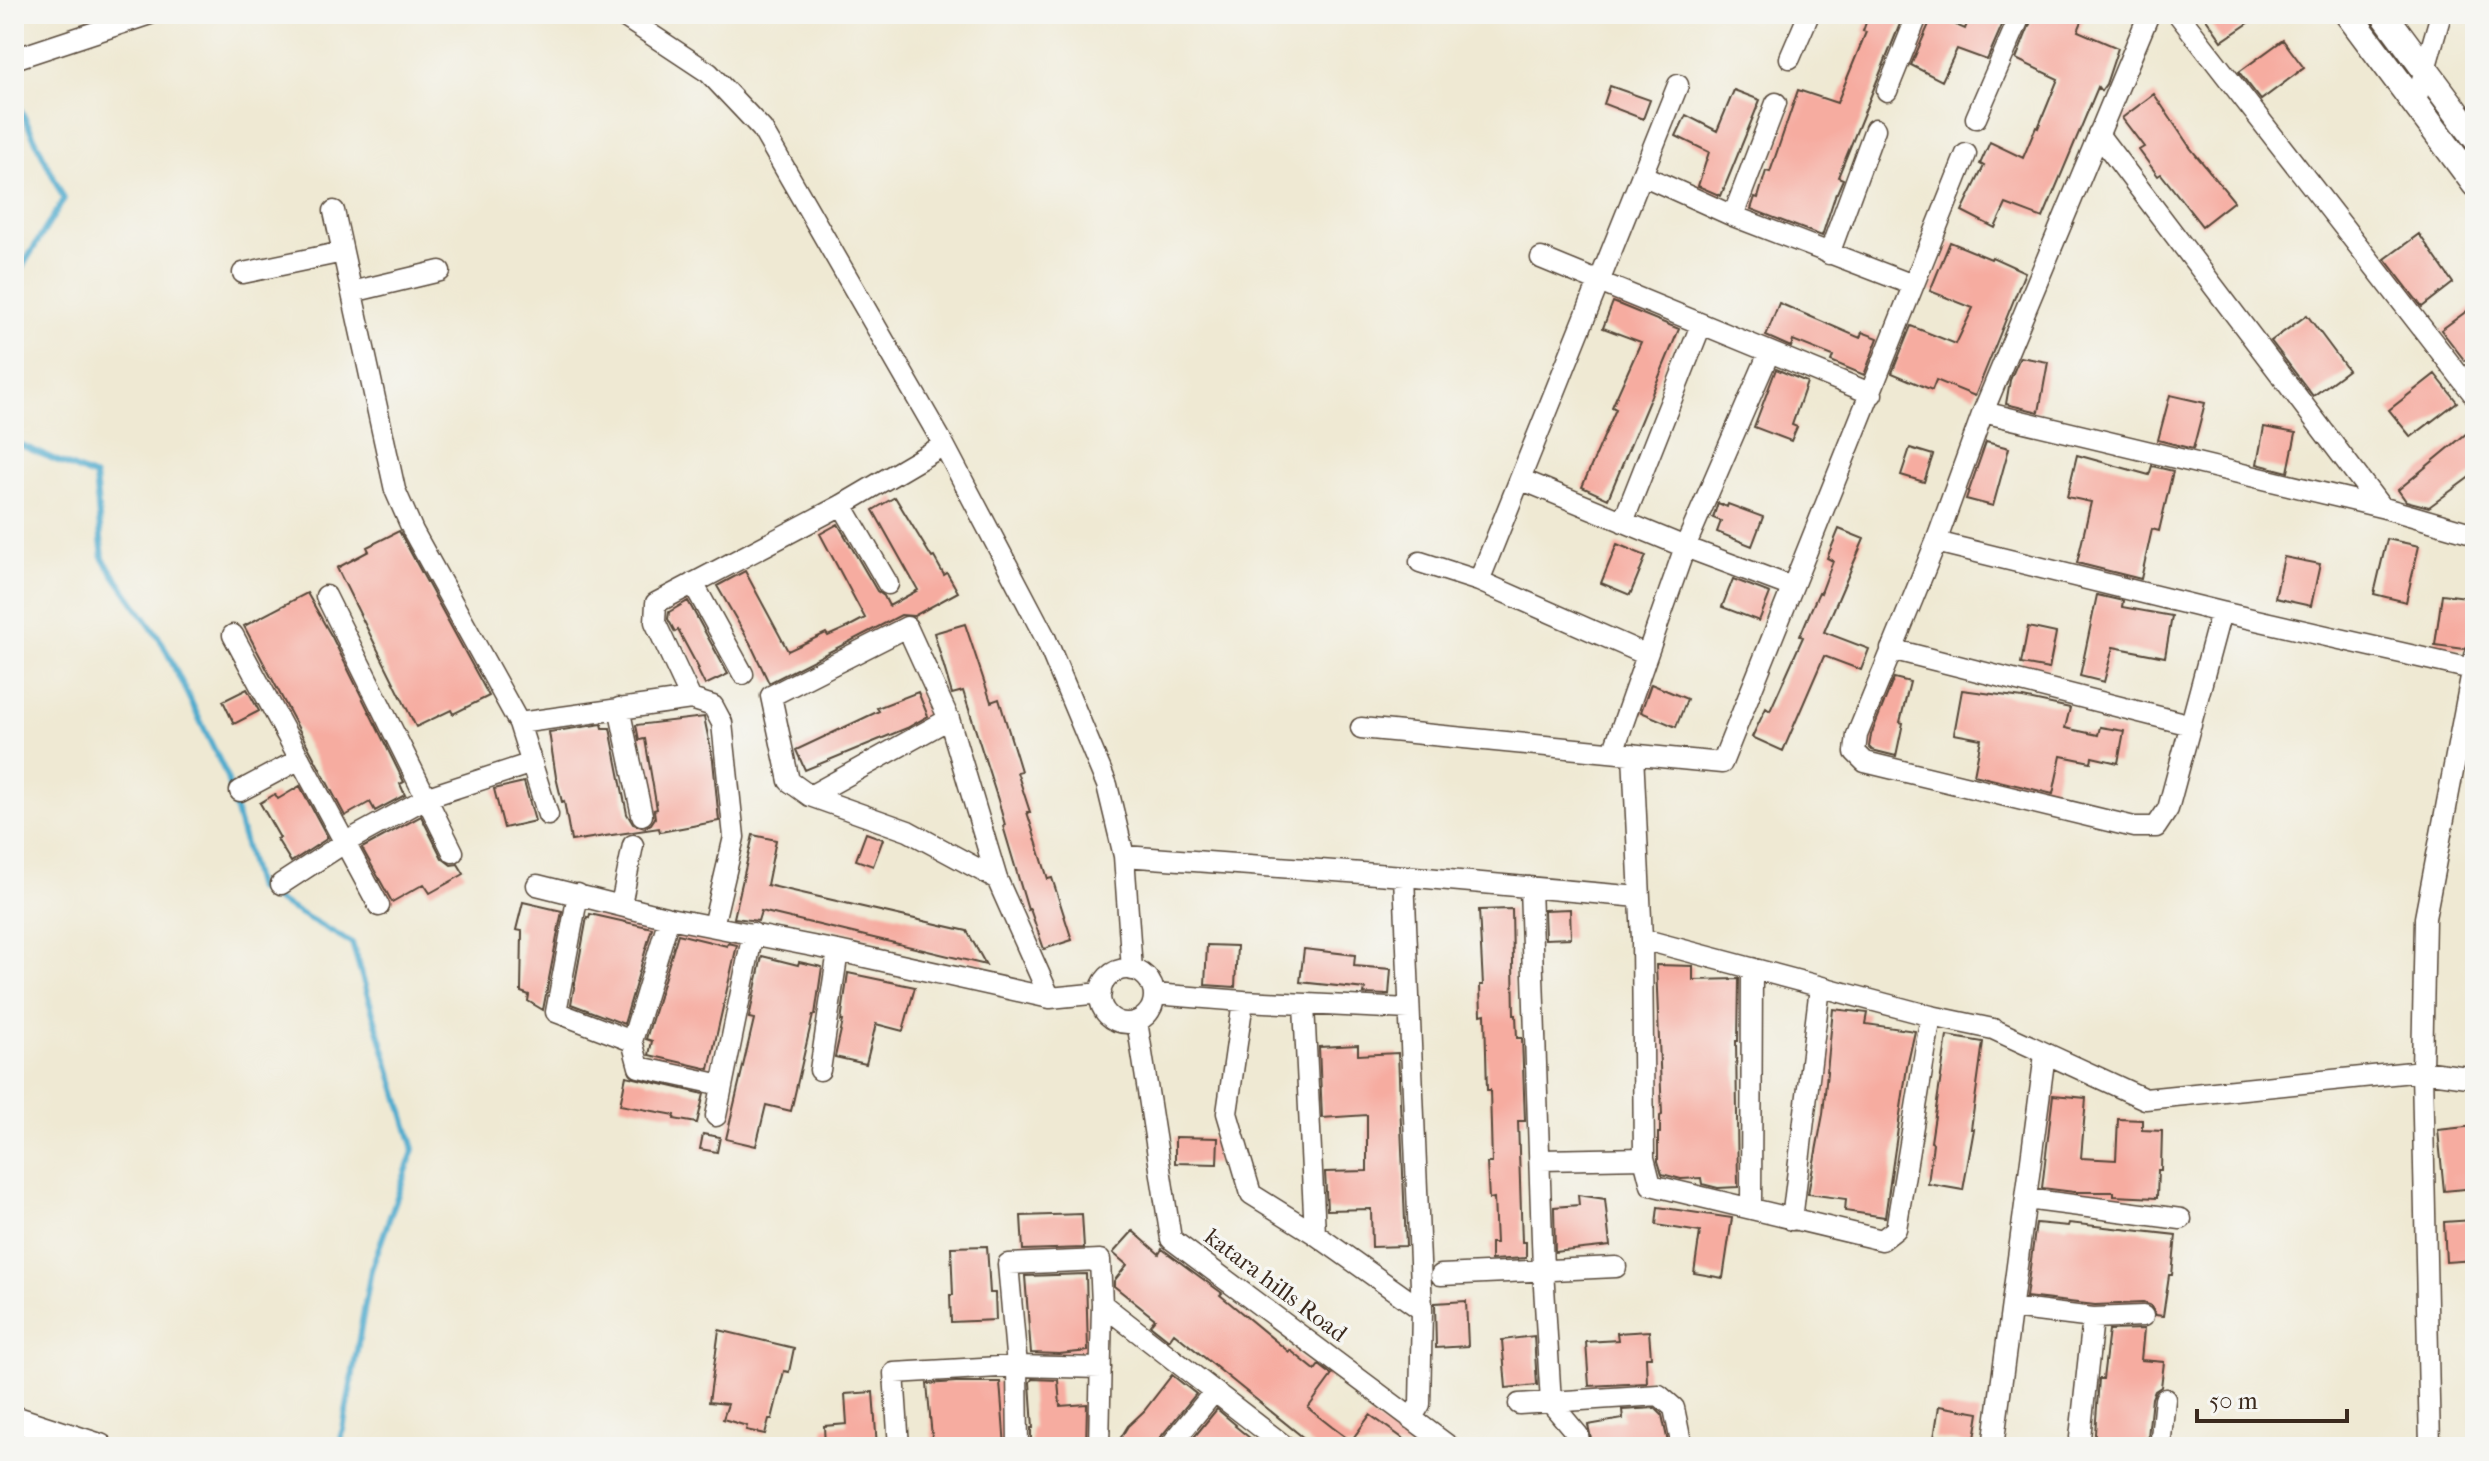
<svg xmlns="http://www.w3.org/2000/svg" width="2489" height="1461" font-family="'IM FELL French Canon',serif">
	<rect width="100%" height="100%" fill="#f6f6f2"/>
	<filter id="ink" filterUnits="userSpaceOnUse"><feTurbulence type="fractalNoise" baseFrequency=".0125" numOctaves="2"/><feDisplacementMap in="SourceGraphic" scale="16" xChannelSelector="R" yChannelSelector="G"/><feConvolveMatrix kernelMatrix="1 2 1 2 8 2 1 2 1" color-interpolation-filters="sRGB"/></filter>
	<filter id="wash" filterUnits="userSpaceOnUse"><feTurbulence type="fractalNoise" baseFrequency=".006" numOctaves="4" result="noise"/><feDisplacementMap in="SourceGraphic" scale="32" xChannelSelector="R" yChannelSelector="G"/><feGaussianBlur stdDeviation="1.8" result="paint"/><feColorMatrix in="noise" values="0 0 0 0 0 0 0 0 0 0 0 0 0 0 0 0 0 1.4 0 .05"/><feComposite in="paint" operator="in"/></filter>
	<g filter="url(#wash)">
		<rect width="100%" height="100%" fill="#efe9d3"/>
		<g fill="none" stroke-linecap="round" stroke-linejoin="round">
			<!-- stream -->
			<path stroke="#4fabcd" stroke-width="6" d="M 14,96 L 64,199 L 14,280
				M 14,442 L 95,477 L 103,559 L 163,644 L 226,774 L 257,889 L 352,943 L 414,1149 L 371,1270 L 340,1447"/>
		</g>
		<g id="blocks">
			<!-- building -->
			<path fill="#f6aca0" d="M 1869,14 L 1888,14 L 1902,19 L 1838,177 L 1843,179 L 1837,193 L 1836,193 L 1822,236 L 1751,209 L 1755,197 L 1758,198 L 1766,171 L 1770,172 L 1798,90 L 1837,103 L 1866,32 L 1863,31 Z
				M 1971,14 L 2007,14 L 1987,60 L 1957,49 L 1942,81 L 1911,65 L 1933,15 L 1965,29 Z
				M 2034,14 L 2085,14 L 2078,31 L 2118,48 L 2106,84 L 2101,91 L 2098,87 L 2043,218 L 2006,204 L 1995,228 L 1962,211 L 1984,166 L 1980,164 L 1990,142 L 2023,158 L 2036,127 L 2038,128 L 2058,79 L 2016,59 Z
				M 2203,14 L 2262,14 L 2222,41 Z
				M 2283,40 L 2304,68 L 2261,100 L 2239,72 Z
				M 1610,86 L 1650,100 L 1643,119 L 1604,104 Z
				M 1734,90 L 1760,100 L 1721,196 L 1698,186 L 1709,152 L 1676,136 L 1686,115 L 1717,131 Z
				M 2154,94 L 2191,149 L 2234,201 L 2202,226 L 2161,174 L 2158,176 L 2139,150 L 2144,147 L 2122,118 Z
				M 2419,234 L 2453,283 L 2422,307 L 2385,259 Z
				M 1950,242 L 1991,259 L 1992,257 L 2025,272 L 1975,396 L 1936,380 L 1932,390 L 1892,373 L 1911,326 L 1956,344 L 1973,308 L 1930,291 Z
				M 1613,302 L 1679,329 L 1608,499 L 1582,487 L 1616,409 L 1612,407 L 1641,342 L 1603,328 Z
				M 1779,303 L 1860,338 L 1862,332 L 1878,338 L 1864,375 L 1831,361 L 1833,356 L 1793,340 L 1791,347 L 1766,336 Z
				M 2475,305 L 2475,354 L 2465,361 L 2441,330 Z
				M 2307,315 L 2348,370 L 2313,396 L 2271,341 Z
				M 2020,357 L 2048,362 L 2039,412 L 2006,404 L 2010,380 Z
				M 1776,369 L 1807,382 L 1792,425 L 1797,427 L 1791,441 L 1754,427 Z
				M 2435,374 L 2457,402 L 2411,437 L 2389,410 Z
				M 2170,395 L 2205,403 L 2193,449 L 2158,440 Z
				M 2264,427 L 2296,433 L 2288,472 L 2257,464 Z
				M 2467,433 L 2475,443 L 2475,473 L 2429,507 L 2406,501 L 2398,490 Z
				M 1986,442 L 2009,448 L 1993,506 L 1966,499 Z
				M 1910,448 L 1933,455 L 1924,482 L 1901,475 Z
				M 2077,455 L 2149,475 L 2152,466 L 2173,471 L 2159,531 L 2152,529 L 2141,579 L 2077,563 L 2091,502 L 2067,497 Z
				M 895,497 L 932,558 L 934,557 L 944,575 L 947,573 L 958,592 L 914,616 L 901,615 L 769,683 L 750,643 L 717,586 L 745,571 L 788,651 L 826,633 L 828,636 L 848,627 L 865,618 L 820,534 L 838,524 L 877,591 L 884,596 L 889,606 L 918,590 L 873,510 Z
				M 1718,503 L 1727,507 L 1728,504 L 1763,517 L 1752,546 L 1717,532 L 1721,521 L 1713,518 Z
				M 1839,529 L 1864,539 L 1824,632 L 1869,649 L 1861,670 L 1824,656 L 1783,751 L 1752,737 L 1766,708 L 1770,711 L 1803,637 L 1800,636 L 1810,612 L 1819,592 L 1821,593 L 1833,561 L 1827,558 Z
				M 399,531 L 489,696 L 453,714 L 451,710 L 416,727 L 337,568 L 369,551 L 367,547 Z
				M 2387,539 L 2419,546 L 2406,602 L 2374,594 Z
				M 1617,544 L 1646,556 L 1630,595 L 1601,583 Z
				M 2284,557 L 2320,564 L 2311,606 L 2275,598 Z
				M 1733,579 L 1770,593 L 1759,621 L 1722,607 Z
				M 307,593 L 332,637 L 404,782 L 400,784 L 405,795 L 375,811 L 370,802 L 345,816 L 244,626 Z
				M 2442,594 L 2475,598 L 2469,645 L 2464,649 L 2435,645 Z
				M 2097,595 L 2123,601 L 2122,607 L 2172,616 L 2165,657 L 2113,647 L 2104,682 L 2080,676 Z
				M 688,601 L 728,674 L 705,685 L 697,669 L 699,669 L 678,630 L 675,632 L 668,619 L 669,612 Z
				M 965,624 L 991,702 L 999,699 L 1021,771 L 1017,772 L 1030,812 L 1027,812 L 1048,879 L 1052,878 L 1072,940 L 1044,949 L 1030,909 L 1028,910 L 1003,826 L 1005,825 L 998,800 L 963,691 L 952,694 L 934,633 Z
				M 2028,627 L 2056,633 L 2049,669 L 2021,664 Z
				M 1894,678 L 1910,682 L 1900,722 L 1903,723 L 1896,756 L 1872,750 L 1869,747 L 1871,735 Z
				M 1651,684 L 1687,699 L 1676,727 L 1641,712 Z
				M 247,689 L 259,711 L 234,724 L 223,701 Z
				M 1962,690 L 2023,698 L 2070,708 L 2065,728 L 2098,735 L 2100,727 L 2124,731 L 2118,763 L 2092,757 L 2091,762 L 2061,756 L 2053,794 L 1974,775 L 1981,739 L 1954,734 Z
				M 918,692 L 928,716 L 907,728 L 805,770 L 796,750 L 879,711 L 877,708 Z
				M 704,717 L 713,760 L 719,821 L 660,832 L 659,828 L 571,841 L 564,801 L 562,802 L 556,777 L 549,732 L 602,724 L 603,728 L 610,728 L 627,814 L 633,824 L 644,828 L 651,824 L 655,818 L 654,810 L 657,809 L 645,739 L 639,740 L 636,725 Z
				M 524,782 L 535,821 L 504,828 L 494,789 Z
				M 300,786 L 328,838 L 291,862 L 277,839 L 280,838 L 260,803 L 275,794 L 278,799 Z
				M 421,816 L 442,858 L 451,865 L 458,864 L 464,874 L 430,893 L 424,884 L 392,902 L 362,848 Z
				M 866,833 L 883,839 L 873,866 L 856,860 Z
				M 753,835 L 776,840 L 767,885 L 967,931 L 986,965 L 761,911 L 758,921 L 734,918 Z
				M 523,902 L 562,911 L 543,1010 L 528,1001 L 529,995 L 521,992 L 522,931 L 516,930 Z
				M 1512,909 L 1514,1015 L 1516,1015 L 1517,1038 L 1522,1038 L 1525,1121 L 1518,1121 L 1522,1242 L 1526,1242 L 1526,1258 L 1491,1260 L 1491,1243 L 1496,1243 L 1494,1198 L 1489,1199 L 1487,1163 L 1492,1163 L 1491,1126 L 1490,1090 L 1487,1090 L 1485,1014 L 1481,1015 L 1480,985 L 1483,985 L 1479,910 Z
				M 1570,909 L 1571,938 L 1545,939 L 1544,910 Z
				M 590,914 L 652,928 L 624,1024 L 571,1004 L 587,917 L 589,918 Z
				M 678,934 L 727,946 L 728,943 L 737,945 L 709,1069 L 649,1055 L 652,1041 L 646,1039 Z
				M 1207,945 L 1237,946 L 1235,987 L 1205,985 Z
				M 1304,949 L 1355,955 L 1354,966 L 1391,969 L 1389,995 L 1364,994 L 1365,989 L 1300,982 Z
				M 762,956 L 798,965 L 799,962 L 822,967 L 815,1015 L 813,1015 L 791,1111 L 766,1105 L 756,1146 L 726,1139 L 754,1019 L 749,1018 Z
				M 1656,965 L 1693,966 L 1693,980 L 1739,979 L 1738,1041 L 1736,1041 L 1738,1187 L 1718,1188 L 1702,1184 L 1701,1178 L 1681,1179 L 1662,1174 L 1658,1161 L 1658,1133 L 1660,1133 L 1660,1116 L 1662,1115 Z
				M 848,973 L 915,987 L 903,1031 L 876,1024 L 866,1064 L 835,1057 L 843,1021 L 841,1021 Z
				M 1833,1009 L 1868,1013 L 1866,1024 L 1915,1031 L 1907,1067 L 1885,1217 L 1845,1211 L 1846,1199 L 1808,1194 L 1823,1114 Z
				M 1947,1036 L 1983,1042 L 1971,1129 L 1974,1129 L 1963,1190 L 1928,1184 L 1933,1143 L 1931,1142 Z
				M 1358,1045 L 1358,1055 L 1398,1053 L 1406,1246 L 1372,1247 L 1371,1209 L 1327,1210 L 1325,1172 L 1367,1171 L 1367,1115 L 1322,1118 L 1319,1047 Z
				M 626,1076 L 704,1094 L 697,1123 L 674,1119 L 675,1115 L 620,1105 Z
				M 2053,1095 L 2086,1098 L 2081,1158 L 2116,1160 L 2118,1119 L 2142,1120 L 2142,1130 L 2162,1131 L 2161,1170 L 2158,1170 L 2157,1198 L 2114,1196 L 2114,1192 L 2074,1192 L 2042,1188 Z
				M 2475,1126 L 2475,1188 L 2444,1191 L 2438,1130 Z
				M 703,1134 L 720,1137 L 717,1152 L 700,1149 Z
				M 1175,1137 L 1218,1138 L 1217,1164 L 1175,1163 Z
				M 1578,1195 L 1605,1199 L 1610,1246 L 1555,1252 L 1554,1207 L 1579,1205 Z
				M 1658,1207 L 1732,1218 L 1723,1278 L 1694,1273 L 1700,1232 L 1656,1225 Z
				M 1082,1214 L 1084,1248 L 1023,1250 L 1021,1216 Z
				M 2473,1220 L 2475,1260 L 2446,1262 L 2444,1222 Z
				M 2036,1223 L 2068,1226 L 2069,1223 L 2176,1235 L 2172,1275 L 2169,1275 L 2163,1316 L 2156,1315 L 2150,1305 L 2143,1303 L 2095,1305 L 2026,1297 Z
				M 1133,1231 L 1159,1254 L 1162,1249 L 1222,1293 L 1220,1295 L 1289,1352 L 1290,1350 L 1315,1370 L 1319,1365 L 1332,1375 L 1308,1408 L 1332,1427 L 1351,1441 L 1370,1415 L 1415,1447 L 1315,1447 L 1174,1333 L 1169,1340 L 1150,1325 L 1155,1319 L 1114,1286 L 1114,1281 L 1127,1265 L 1113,1253 Z
				M 987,1246 L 990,1293 L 995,1293 L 996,1320 L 951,1322 L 950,1295 L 953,1295 L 951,1247 Z
				M 1086,1274 L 1088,1351 L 1059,1354 L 1031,1353 L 1025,1276 Z
				M 1466,1301 L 1468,1346 L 1436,1348 L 1435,1303 Z
				M 2144,1329 L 2141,1360 L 2164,1362 L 2161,1387 L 2155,1391 L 2152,1398 L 2147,1447 L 2094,1447 L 2099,1379 L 2103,1379 L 2109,1330 Z
				M 719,1330 L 794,1348 L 789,1372 L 784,1371 L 772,1419 L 769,1419 L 765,1434 L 746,1430 L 747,1426 L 723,1419 L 728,1404 L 709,1402 Z
				M 1649,1331 L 1651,1357 L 1646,1357 L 1647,1383 L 1589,1386 L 1586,1342 L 1618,1340 L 1617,1333 Z
				M 1534,1336 L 1537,1385 L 1506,1388 L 1502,1340 Z
				M 1172,1375 L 1196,1394 L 1159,1439 L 1156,1447 L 1115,1447 L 1128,1426 L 1144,1411 Z
				M 1032,1379 L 1058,1380 L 1060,1406 L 1087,1404 L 1086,1447 L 1031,1447 L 1031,1428 L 1033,1428 L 1030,1382 Z
				M 956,1382 L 1000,1382 L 1005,1447 L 933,1447 L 927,1384 Z
				M 873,1392 L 877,1447 L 825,1447 L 824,1426 L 847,1424 L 845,1394 Z
				M 1939,1406 L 1979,1413 L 1974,1445 L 1934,1438 Z
				M 1655,1408 L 1662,1415 L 1669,1447 L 1593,1447 L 1588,1425 L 1623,1419 L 1622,1410 Z
				M 1217,1409 L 1236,1425 L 1235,1426 L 1261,1447 L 1186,1447 Z"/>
		</g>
	</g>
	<g filter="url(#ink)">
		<use href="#blocks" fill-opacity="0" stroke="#564739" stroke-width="2"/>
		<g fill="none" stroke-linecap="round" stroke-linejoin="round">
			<!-- minor casing -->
			<g stroke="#564739" stroke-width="23">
				<path id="minor" d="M 620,14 L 709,73 L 762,129 L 944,445 L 1045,637 L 1107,785 L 1124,856 L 1132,970
					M 2149,14 L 1983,412 L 1936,542 L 1857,735 L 1855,752 L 1865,762 L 2134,827 L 2156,827 L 2168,809 L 2221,612
					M 2178,14 L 2475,396
					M 1790,58 L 1809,14
					M 14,59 L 150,14
					M 1887,91 L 1918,14
					M 2415,104 L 2441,14
					M 1976,118 L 2021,14
					M 2098,134 L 2381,507
					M 1642,175 L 1733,216 L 1913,285
					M 334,211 L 395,490 L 413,531 L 519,723 L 548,815
					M 1733,216 L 1776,103
					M 1829,254 L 1875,129
					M 1541,258 L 1872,394
					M 243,273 L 343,252
					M 352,292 L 440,271
					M 1983,412 L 2381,507 L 2475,534
					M 1520,479 L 1685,547 L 1792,587
					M 842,505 L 888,584
					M 1623,522 L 1701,325
					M 1936,542 L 2221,612 L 2472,669
					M 1420,562 L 1479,581 L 1647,655
					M 1479,581 L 1678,85
					M 693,583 L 743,674
					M 326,596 L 453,852
					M 233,635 L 379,906
					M 1891,649 L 2191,725
					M 691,699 L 713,706 L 722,723 L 734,837 L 713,926
					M 619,708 L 642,815
					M 519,723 L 691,699 L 655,622 L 656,603 L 842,505 L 944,445
					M 1361,728 L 1722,763 L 1966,154
					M 1613,752 L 1685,547 L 1769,353
					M 1633,754 L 1642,939 L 1644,1158 L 1651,1185 L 1882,1240 L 1896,1229 L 1931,1016
					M 240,791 L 300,759
					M 810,796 L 949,719
					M 1124,856 L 1404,876 L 1639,897
					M 1404,876 L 1422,1310 L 1420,1404 L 1411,1419
					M 997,879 L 908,831 L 810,796 L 789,781 L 771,696 L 907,627 L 949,719 L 997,879 L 1050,998
					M 281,884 L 344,843 L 428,797 L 532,763
					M 537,885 L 669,918 L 838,951 L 1050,998 L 1101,993
					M 1530,887 L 1543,1270 L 1551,1403 L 1578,1435 L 1580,1447
					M 578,894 L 556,1012 L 632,1041
					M 621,905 L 633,845
					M 669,918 L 632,1041 L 639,1067 L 722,1085
					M 1642,939 L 1931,1016 L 1993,1029 L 2145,1099 L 2422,1071 L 2475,1078
					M1100 996a27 27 0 1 1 54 0a27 27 0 1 1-54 0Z
					M 1154,994 L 1243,1001 L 1409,1009
					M 1243,1001 L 1227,1113 L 1251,1194 L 1315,1234 L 1422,1310
					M 1304,1005 L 1315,1234
					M 1137,1021 L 1171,1239 L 1450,1447
					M 820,1070 L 838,951
					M 716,1116 L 753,933
					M 1541,1160 L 1644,1158
					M 2026,1199 L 2181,1219
					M 1751,1208 L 1752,968
					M 1792,1220 L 1820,987
					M 1441,1275 L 1616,1267
					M 1102,1304 L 1286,1447
					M 2012,1308 L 2093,1318 L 2079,1447
					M 2093,1318 L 2143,1316
					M 1519,1404 L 1659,1395 L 1674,1408 L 1682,1447
					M 899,1447 L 894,1373 L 1017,1366 L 1101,1368
					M 1018,1447 L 1017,1366 L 1008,1264 L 1100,1260 L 1102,1304 L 1099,1447
					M 1169,1447 L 1214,1392
					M 1993,1447 L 2045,1054
					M 2160,1447 L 2165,1399
					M 2430,1447 L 2422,1071 L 2425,918 L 2475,656"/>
			</g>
			<!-- tertiary casing -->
			<g stroke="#564739" stroke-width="29">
				<path id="tertiary" d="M 2348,14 L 2475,184
					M 2384,14 L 2475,137
					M 14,1419 L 100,1447"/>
			</g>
			<!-- minor -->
			<use href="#minor" stroke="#fff" stroke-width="20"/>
			<!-- tertiary -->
			<use href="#tertiary" stroke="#fff" stroke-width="26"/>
		</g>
	</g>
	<g text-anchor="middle" stroke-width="7" stroke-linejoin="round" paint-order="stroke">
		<!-- street labels -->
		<g font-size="24" fill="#3b2a1e" stroke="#f6f6f2">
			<text transform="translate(1276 1285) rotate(37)" y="8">katara hills Road</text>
		</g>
	</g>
	<!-- margin -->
	<rect width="2489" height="1461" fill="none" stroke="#f6f6f2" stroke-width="48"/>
	<!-- scale -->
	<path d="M2197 1409v12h150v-12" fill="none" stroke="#3b2a1e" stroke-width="4"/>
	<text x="2209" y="1409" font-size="24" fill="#3b2a1e" stroke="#f6f6f2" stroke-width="6" paint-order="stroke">50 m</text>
</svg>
